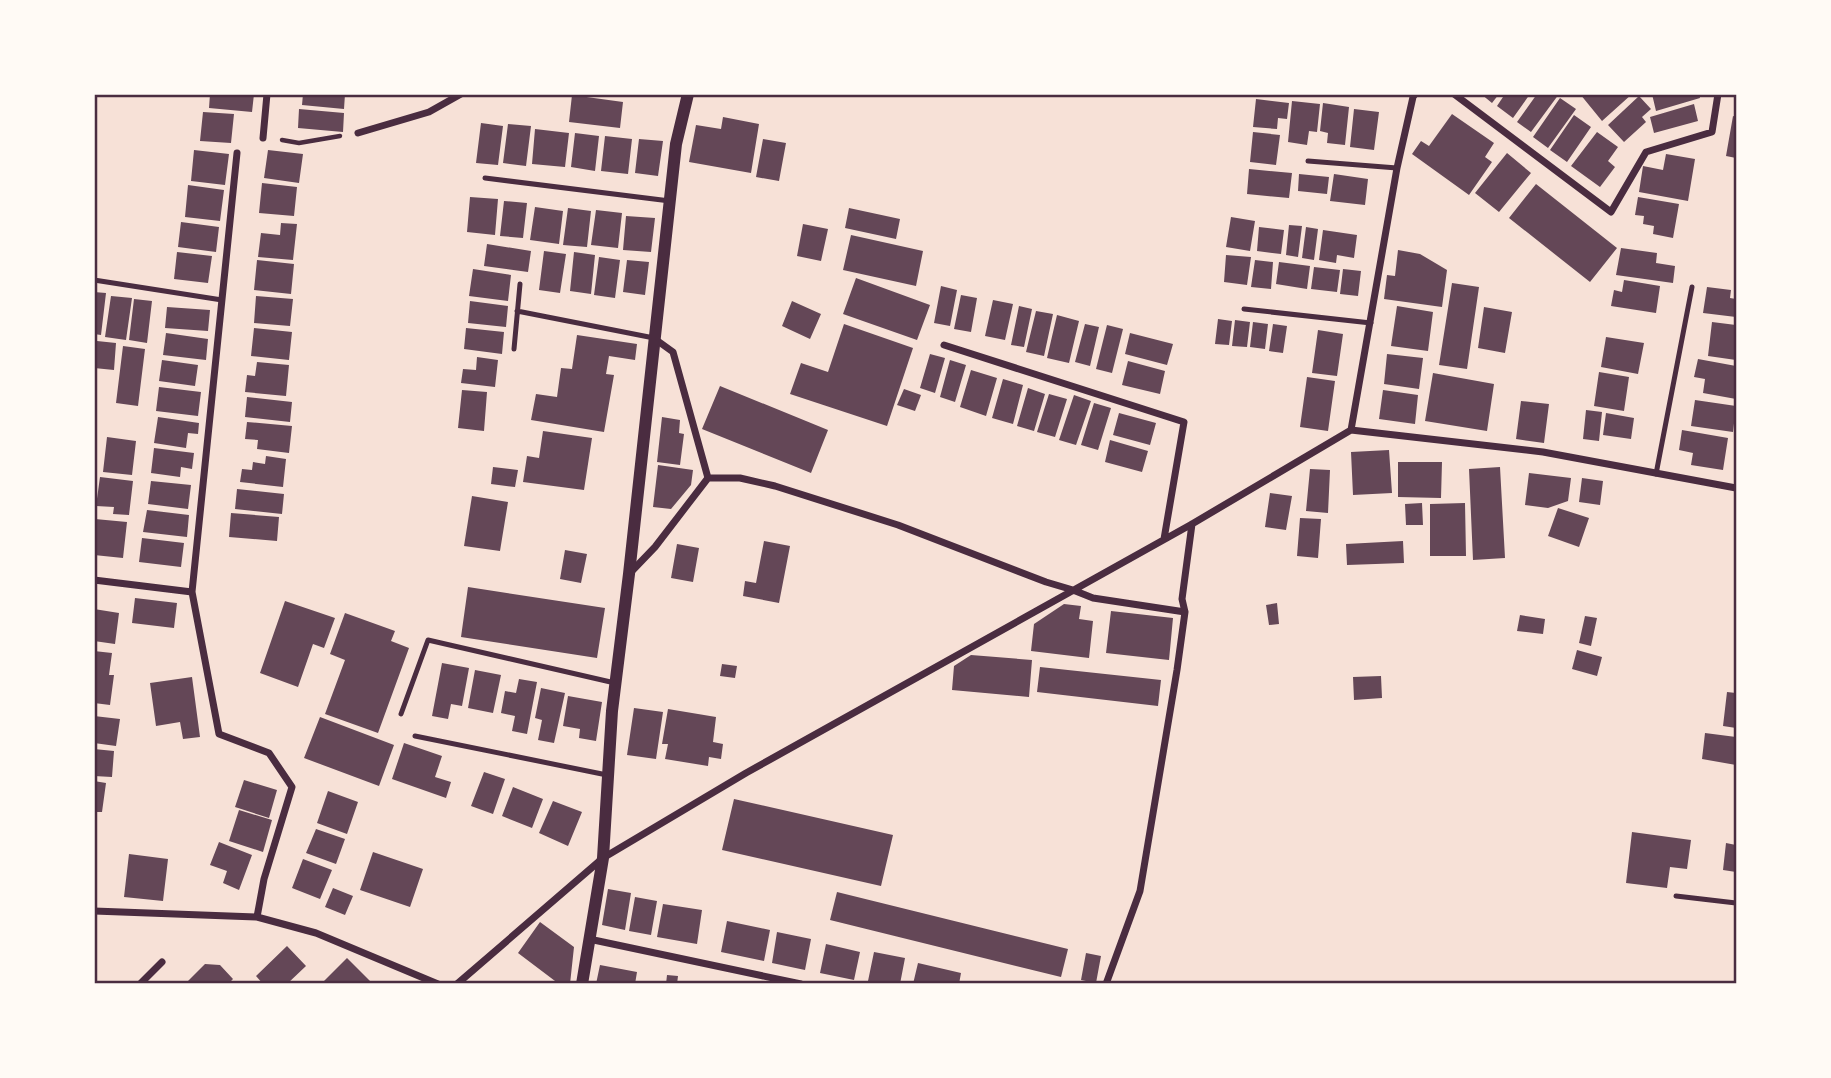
<svg xmlns="http://www.w3.org/2000/svg" width="1831" height="1078" font-family="'Noto Serif',serif">
	<rect width="100%" height="100%" fill="#f7e1d7"/>
	<!-- building -->
	<path fill="#644757" d="M 210,94 L 254,94 L 252,112 L 209,108 Z
		M 303,94 L 345,94 L 344,109 L 302,105 Z
		M 1481,94 L 1499,94 L 1492,103 Z
		M 1505,94 L 1530,94 L 1513,118 L 1497,106 Z
		M 1537,94 L 1559,94 L 1531,132 L 1517,122 Z
		M 1580,94 L 1632,94 L 1602,121 Z
		M 1652,94 L 1699,94 L 1700,98 L 1656,111 Z
		M 572,95 L 623,102 L 620,128 L 569,122 Z
		M 1639,96 L 1651,109 L 1642,117 L 1646,122 L 1624,142 L 1608,125 Z
		M 1560,98 L 1576,109 L 1548,148 L 1533,137 Z
		M 1256,99 L 1289,103 L 1287,119 L 1278,118 L 1277,129 L 1253,127 Z
		M 1292,101 L 1320,104 L 1317,132 L 1309,131 L 1307,145 L 1288,142 Z
		M 1323,103 L 1349,107 L 1345,145 L 1327,143 L 1328,133 L 1320,131 Z
		M 1694,104 L 1698,121 L 1654,133 L 1650,117 Z
		M 299,109 L 344,113 L 343,132 L 298,128 Z
		M 1354,109 L 1379,112 L 1374,150 L 1350,147 Z
		M 203,112 L 234,114 L 231,143 L 200,141 Z
		M 1452,114 L 1494,143 L 1485,157 L 1492,162 L 1469,195 L 1412,154 L 1421,141 L 1429,146 Z
		M 1574,115 L 1591,127 L 1567,162 L 1550,150 Z
		M 1733,116 L 1736,117 L 1736,158 L 1726,156 Z
		M 723,117 L 759,124 L 751,173 L 689,162 L 696,125 L 721,129 Z
		M 481,123 L 503,126 L 498,165 L 476,163 Z
		M 508,124 L 531,126 L 526,166 L 503,163 Z
		M 535,129 L 569,133 L 565,167 L 532,164 Z
		M 1253,132 L 1280,135 L 1276,165 L 1250,162 Z
		M 1597,132 L 1618,147 L 1608,161 L 1615,167 L 1600,187 L 1571,166 Z
		M 575,133 L 599,136 L 595,171 L 571,167 Z
		M 605,136 L 632,139 L 628,174 L 601,171 Z
		M 639,139 L 663,141 L 658,176 L 635,173 Z
		M 763,139 L 786,143 L 779,181 L 756,177 Z
		M 194,150 L 229,154 L 225,185 L 191,181 Z
		M 268,150 L 303,154 L 299,183 L 264,178 Z
		M 1507,153 L 1531,173 L 1499,212 L 1475,193 Z
		M 1666,154 L 1695,159 L 1688,201 L 1639,192 L 1643,166 L 1663,170 Z
		M 1249,169 L 1292,173 L 1289,198 L 1247,194 Z
		M 1299,174 L 1329,177 L 1327,194 L 1298,191 Z
		M 1334,174 L 1368,179 L 1365,205 L 1330,201 Z
		M 262,183 L 297,187 L 294,216 L 259,213 Z
		M 1536,184 L 1617,248 L 1590,282 L 1509,218 Z
		M 188,185 L 224,190 L 220,221 L 185,217 Z
		M 470,197 L 498,199 L 495,235 L 467,232 Z
		M 1638,197 L 1679,204 L 1673,238 L 1653,234 L 1654,226 L 1643,224 L 1644,216 L 1635,215 Z
		M 504,201 L 527,203 L 523,238 L 500,236 Z
		M 535,207 L 563,211 L 559,244 L 530,240 Z
		M 568,208 L 591,211 L 587,247 L 563,245 Z
		M 849,208 L 900,219 L 896,239 L 845,228 Z
		M 596,210 L 622,213 L 618,248 L 591,245 Z
		M 626,216 L 655,218 L 651,252 L 623,250 Z
		M 1231,217 L 1255,221 L 1250,251 L 1226,247 Z
		M 181,222 L 219,227 L 216,252 L 178,247 Z
		M 281,223 L 297,224 L 293,260 L 258,257 L 261,233 L 280,235 Z
		M 803,224 L 828,229 L 821,261 L 797,256 Z
		M 1289,225 L 1302,226 L 1298,257 L 1286,255 Z
		M 1259,227 L 1284,230 L 1281,254 L 1257,251 Z
		M 1306,227 L 1318,229 L 1314,260 L 1302,258 Z
		M 1323,230 L 1357,235 L 1354,258 L 1337,255 L 1336,263 L 1319,260 Z
		M 851,235 L 923,251 L 916,286 L 843,270 Z
		M 487,244 L 531,251 L 528,272 L 484,266 Z
		M 1621,248 L 1657,253 L 1656,263 L 1675,266 L 1673,283 L 1616,275 Z
		M 1398,250 L 1420,254 L 1447,270 L 1442,307 L 1384,299 L 1387,275 L 1395,276 Z
		M 544,251 L 566,254 L 560,293 L 539,290 Z
		M 177,252 L 212,256 L 208,283 L 174,279 Z
		M 574,252 L 595,255 L 591,294 L 570,291 Z
		M 1226,255 L 1251,257 L 1247,285 L 1224,282 Z
		M 599,257 L 620,260 L 615,298 L 594,295 Z
		M 257,260 L 294,264 L 291,294 L 254,290 Z
		M 627,260 L 649,262 L 645,295 L 623,292 Z
		M 1255,260 L 1273,262 L 1271,289 L 1251,287 Z
		M 1279,262 L 1310,266 L 1307,289 L 1276,284 Z
		M 1314,267 L 1340,270 L 1337,292 L 1311,289 Z
		M 473,269 L 511,275 L 508,301 L 469,296 Z
		M 1343,269 L 1361,271 L 1358,296 L 1340,294 Z
		M 856,278 L 930,305 L 917,340 L 843,314 Z
		M 1624,280 L 1660,286 L 1656,313 L 1611,306 L 1614,290 L 1622,292 Z
		M 1452,283 L 1479,287 L 1467,369 L 1439,365 Z
		M 941,286 L 957,290 L 950,326 L 934,323 Z
		M 1707,287 L 1731,290 L 1730,298 L 1736,299 L 1736,317 L 1703,313 Z
		M 94,292 L 106,293 L 101,335 L 94,334 Z
		M 961,295 L 977,298 L 971,332 L 954,329 Z
		M 111,296 L 132,298 L 126,340 L 105,337 Z
		M 256,296 L 293,299 L 290,326 L 254,323 Z
		M 134,299 L 152,301 L 147,343 L 129,340 Z
		M 993,300 L 1013,304 L 1005,340 L 985,336 Z
		M 470,301 L 508,306 L 506,327 L 468,323 Z
		M 792,301 L 821,314 L 810,339 L 782,326 Z
		M 1019,306 L 1032,309 L 1024,347 L 1011,345 Z
		M 1397,306 L 1433,312 L 1428,351 L 1391,346 Z
		M 167,307 L 210,310 L 208,331 L 165,328 Z
		M 1484,307 L 1512,312 L 1505,353 L 1478,348 Z
		M 1036,311 L 1053,314 L 1044,356 L 1026,352 Z
		M 1057,315 L 1079,321 L 1069,363 L 1047,358 Z
		M 1218,319 L 1232,321 L 1229,345 L 1215,344 Z
		M 1235,320 L 1250,322 L 1247,347 L 1232,346 Z
		M 1253,322 L 1268,324 L 1265,349 L 1250,347 Z
		M 1712,322 L 1736,325 L 1736,360 L 1708,356 Z
		M 844,324 L 913,348 L 887,426 L 790,394 L 801,363 L 828,372 Z
		M 1085,324 L 1099,327 L 1090,366 L 1075,362 Z
		M 1273,324 L 1287,326 L 1283,353 L 1269,351 Z
		M 1107,325 L 1123,329 L 1112,373 L 1096,369 Z
		M 254,328 L 292,332 L 289,360 L 251,356 Z
		M 466,328 L 504,332 L 502,354 L 464,349 Z
		M 1318,330 L 1343,334 L 1337,376 L 1312,373 Z
		M 166,333 L 208,339 L 206,360 L 163,355 Z
		M 1130,333 L 1173,344 L 1167,365 L 1125,354 Z
		M 577,335 L 637,344 L 635,360 L 609,356 L 606,374 L 614,375 L 604,432 L 531,420 L 536,394 L 557,397 L 561,368 L 572,369 Z
		M 1606,337 L 1644,343 L 1638,374 L 1601,367 Z
		M 97,341 L 116,343 L 114,370 L 94,368 Z
		M 123,346 L 145,349 L 138,406 L 116,403 Z
		M 930,354 L 945,358 L 935,393 L 920,388 Z
		M 1387,354 L 1423,358 L 1419,389 L 1384,384 Z
		M 477,357 L 498,360 L 495,387 L 461,383 L 463,369 L 476,370 Z
		M 1698,359 L 1736,366 L 1736,399 L 1703,393 L 1705,379 L 1694,377 Z
		M 162,360 L 198,365 L 195,386 L 159,381 Z
		M 950,360 L 966,365 L 955,402 L 940,397 Z
		M 1128,361 L 1165,371 L 1160,394 L 1122,385 Z
		M 257,362 L 289,365 L 286,396 L 245,392 L 247,375 L 255,376 Z
		M 971,370 L 997,378 L 986,416 L 960,407 Z
		M 1599,372 L 1629,377 L 1624,411 L 1594,406 Z
		M 1433,373 L 1494,384 L 1487,431 L 1425,421 Z
		M 1307,377 L 1335,381 L 1328,431 L 1300,427 Z
		M 1003,379 L 1023,385 L 1013,424 L 992,418 Z
		M 720,386 L 828,430 L 811,473 L 702,429 Z
		M 159,387 L 201,392 L 198,416 L 156,411 Z
		M 1028,388 L 1045,394 L 1034,431 L 1017,426 Z
		M 904,389 L 921,395 L 915,411 L 897,405 Z
		M 462,390 L 487,392 L 484,431 L 458,428 Z
		M 1383,390 L 1418,395 L 1415,424 L 1379,419 Z
		M 1049,394 L 1067,399 L 1055,437 L 1037,432 Z
		M 1074,395 L 1091,401 L 1076,445 L 1059,440 Z
		M 247,397 L 292,402 L 290,422 L 245,417 Z
		M 1695,400 L 1736,406 L 1733,432 L 1691,426 Z
		M 1521,401 L 1549,404 L 1544,443 L 1516,439 Z
		M 1094,403 L 1111,408 L 1098,450 L 1081,445 Z
		M 1586,410 L 1602,412 L 1599,441 L 1583,439 Z
		M 1119,413 L 1156,423 L 1150,445 L 1113,435 Z
		M 1606,413 L 1634,418 L 1631,439 L 1603,435 Z
		M 158,417 L 199,423 L 198,434 L 188,433 L 186,448 L 154,443 Z
		M 662,417 L 680,420 L 679,433 L 684,434 L 680,465 L 657,462 Z
		M 247,422 L 292,426 L 289,453 L 257,449 L 258,440 L 245,439 Z
		M 1682,430 L 1728,438 L 1723,470 L 1691,465 L 1693,453 L 1679,450 Z
		M 543,431 L 592,438 L 584,490 L 523,482 L 527,456 L 539,458 Z
		M 107,437 L 136,441 L 132,475 L 103,472 Z
		M 1110,440 L 1148,451 L 1142,472 L 1105,462 Z
		M 154,448 L 194,453 L 192,469 L 181,467 L 180,477 L 151,473 Z
		M 1389,450 L 1392,493 L 1353,495 L 1351,452 Z
		M 266,456 L 286,459 L 283,487 L 240,482 L 242,469 L 252,470 L 253,462 L 265,464 Z
		M 1398,462 L 1442,462 L 1441,498 L 1398,497 Z
		M 658,465 L 693,470 L 691,485 L 671,509 L 653,507 Z
		M 493,467 L 518,470 L 515,487 L 491,484 Z
		M 1500,467 L 1505,558 L 1473,560 L 1469,469 Z
		M 1310,469 L 1330,470 L 1328,513 L 1306,511 Z
		M 1529,473 L 1571,478 L 1568,501 L 1548,508 L 1525,505 Z
		M 100,477 L 133,481 L 129,515 L 113,514 L 114,507 L 96,506 Z
		M 1582,478 L 1603,481 L 1600,505 L 1579,502 Z
		M 151,481 L 191,485 L 188,509 L 148,504 Z
		M 237,489 L 284,494 L 282,514 L 235,509 Z
		M 1270,493 L 1292,496 L 1286,530 L 1265,527 Z
		M 472,496 L 508,502 L 500,551 L 464,546 Z
		M 1422,503 L 1423,525 L 1406,525 L 1405,504 Z
		M 1465,503 L 1466,556 L 1430,556 L 1430,504 Z
		M 1558,508 L 1589,518 L 1579,547 L 1548,536 Z
		M 147,510 L 189,515 L 187,537 L 143,532 Z
		M 231,513 L 279,517 L 277,541 L 229,537 Z
		M 1300,518 L 1321,519 L 1318,558 L 1297,556 Z
		M 95,519 L 127,522 L 123,558 L 94,555 Z
		M 142,538 L 184,543 L 181,567 L 139,562 Z
		M 764,541 L 790,546 L 779,603 L 743,596 L 745,581 L 756,583 Z
		M 1403,541 L 1404,563 L 1347,565 L 1346,544 Z
		M 677,544 L 699,548 L 693,582 L 671,578 Z
		M 565,550 L 587,554 L 581,583 L 560,579 Z
		M 468,587 L 605,608 L 597,658 L 461,637 Z
		M 135,598 L 177,603 L 174,628 L 132,623 Z
		M 285,601 L 335,618 L 324,648 L 313,644 L 298,687 L 260,673 Z
		M 1277,603 L 1279,624 L 1269,625 L 1266,605 Z
		M 1064,604 L 1081,606 L 1079,619 L 1093,621 L 1089,658 L 1031,651 L 1034,624 Z
		M 94,609 L 119,613 L 115,644 L 94,641 Z
		M 1111,611 L 1173,618 L 1169,660 L 1106,653 Z
		M 345,613 L 395,631 L 391,641 L 409,648 L 378,733 L 325,714 L 345,660 L 330,654 Z
		M 1520,615 L 1545,619 L 1543,634 L 1517,631 Z
		M 1585,616 L 1597,618 L 1591,646 L 1579,643 Z
		M 1577,650 L 1602,657 L 1597,676 L 1572,669 Z
		M 94,651 L 112,653 L 109,675 L 114,675 L 110,705 L 94,703 Z
		M 971,655 L 1032,660 L 1029,697 L 952,690 L 954,666 Z
		M 442,663 L 469,668 L 462,706 L 451,704 L 448,719 L 432,716 Z
		M 722,664 L 737,666 L 735,678 L 720,676 Z
		M 1040,667 L 1161,680 L 1158,706 L 1037,692 Z
		M 475,670 L 501,675 L 493,713 L 468,708 Z
		M 1381,676 L 1382,698 L 1354,700 L 1353,677 Z
		M 192,677 L 200,737 L 183,739 L 180,722 L 156,726 L 150,683 Z
		M 519,679 L 537,682 L 527,734 L 512,731 L 515,716 L 501,713 L 505,691 L 516,693 Z
		M 541,688 L 565,693 L 554,743 L 538,740 L 542,720 L 535,718 Z
		M 1727,692 L 1736,693 L 1736,728 L 1723,726 Z
		M 568,696 L 602,702 L 596,741 L 579,738 L 580,729 L 563,726 Z
		M 634,708 L 663,712 L 656,759 L 627,755 Z
		M 668,709 L 716,717 L 713,742 L 723,744 L 721,759 L 709,757 L 708,766 L 665,759 L 668,744 L 662,744 Z
		M 94,716 L 120,719 L 116,746 L 94,743 Z
		M 320,717 L 394,745 L 379,786 L 304,758 Z
		M 1705,733 L 1736,737 L 1736,765 L 1702,759 Z
		M 404,743 L 442,756 L 435,777 L 451,782 L 446,798 L 392,779 Z
		M 94,749 L 114,751 L 112,777 L 94,776 Z
		M 484,772 L 505,779 L 493,814 L 471,806 Z
		M 244,780 L 277,790 L 269,818 L 235,807 Z
		M 94,781 L 106,783 L 102,812 L 94,812 Z
		M 513,787 L 543,799 L 532,828 L 502,816 Z
		M 328,791 L 358,802 L 347,834 L 317,823 Z
		M 734,799 L 893,835 L 881,886 L 722,850 Z
		M 553,801 L 582,812 L 568,846 L 539,833 Z
		M 239,810 L 272,820 L 263,852 L 229,841 Z
		M 316,829 L 345,839 L 336,864 L 306,853 Z
		M 1632,832 L 1691,840 L 1687,869 L 1670,867 L 1667,888 L 1626,883 Z
		M 219,842 L 252,855 L 239,890 L 223,883 L 227,871 L 210,865 Z
		M 1726,843 L 1736,845 L 1736,872 L 1723,870 Z
		M 373,852 L 423,869 L 410,907 L 360,890 Z
		M 129,854 L 168,859 L 163,901 L 124,897 Z
		M 303,859 L 332,870 L 320,899 L 292,888 Z
		M 333,888 L 353,896 L 345,915 L 325,907 Z
		M 608,889 L 631,893 L 625,930 L 602,925 Z
		M 837,892 L 1068,949 L 1061,977 L 830,920 Z
		M 635,897 L 657,901 L 651,935 L 629,931 Z
		M 663,904 L 702,910 L 697,944 L 657,937 Z
		M 727,921 L 770,930 L 764,961 L 721,952 Z
		M 540,922 L 574,947 L 570,984 L 559,984 L 518,953 Z
		M 777,932 L 811,939 L 805,970 L 772,963 Z
		M 826,944 L 860,952 L 854,980 L 820,973 Z
		M 287,946 L 306,966 L 287,984 L 263,984 L 256,976 Z
		M 874,952 L 905,958 L 900,984 L 883,984 L 868,981 Z
		M 1086,953 L 1101,956 L 1096,983 L 1081,980 Z
		M 347,958 L 371,982 L 321,984 Z
		M 918,963 L 961,973 L 959,984 L 913,984 Z
		M 205,964 L 220,965 L 233,979 L 228,984 L 185,984 Z
		M 600,965 L 637,972 L 635,984 L 596,984 Z
		M 667,975 L 678,976 L 677,984 L 666,984 Z"/>
	<g fill="none" stroke-linecap="round" stroke-linejoin="round">
		<!-- path -->
		<path stroke="#4a2c40" stroke-width="4.5" d="M 282,140 L 299,143 L 340,136"/>
		<!-- service -->
		<path stroke="#4a2c40" stroke-width="5" d="M 1308,161 L 1397,168
			M 485,178 L 670,201
			M 94,280 L 222,300
			M 1244,309 L 1371,323
			M 517,311 L 654,338
			M 514,349 L 520,284
			M 1656,474 L 1692,287
			M 401,714 L 428,640 L 615,683
			M 415,736 L 607,775
			M 1676,896 L 1736,903"/>
		<!-- minor -->
		<path stroke="#4a2c40" stroke-width="7" d="M 1454,94 L 1611,212 L 1646,152 L 1712,132 L 1718,94
			M 358,133 L 429,112 L 461,94
			M 263,138 L 267,94
			M 237,153 L 192,592 L 219,734 L 269,753 L 292,787 L 264,879 L 257,917
			M 655,339 L 673,352 L 708,478 L 740,478 L 775,486 L 898,525 L 1046,582 L 1073,590 L 1093,598 L 1185,612
			M 944,345 L 1184,422 L 1164,539
			M 1351,430 L 1397,168 L 1413,97 L 1415,94
			M 631,572 L 655,547 L 708,478
			M 94,580 L 192,592
			M 94,911 L 257,917 L 316,933 L 438,984
			M 589,939 L 801,984
			M 140,984 L 162,962
			M 457,984 L 603,858 L 746,773 L 1192,524 L 1351,430 L 1543,452 L 1736,488
			M 1106,984 L 1140,891 L 1177,670 L 1185,612 L 1182,599 L 1192,524"/>
		<!-- tertiary -->
		<path stroke="#4a2c40" stroke-width="12" d="M 582,984 L 603,858 L 612,711 L 629,574 L 676,144 L 688,94"/>
	</g>
	<!-- border -->
	<rect width="1831" height="1078" fill="none" stroke="#fffaf5" stroke-width="192"/>
	<rect x="96" y="96" width="1639" height="886" fill="none" stroke="#4a2c40" stroke-width="2.5"/>
</svg>
